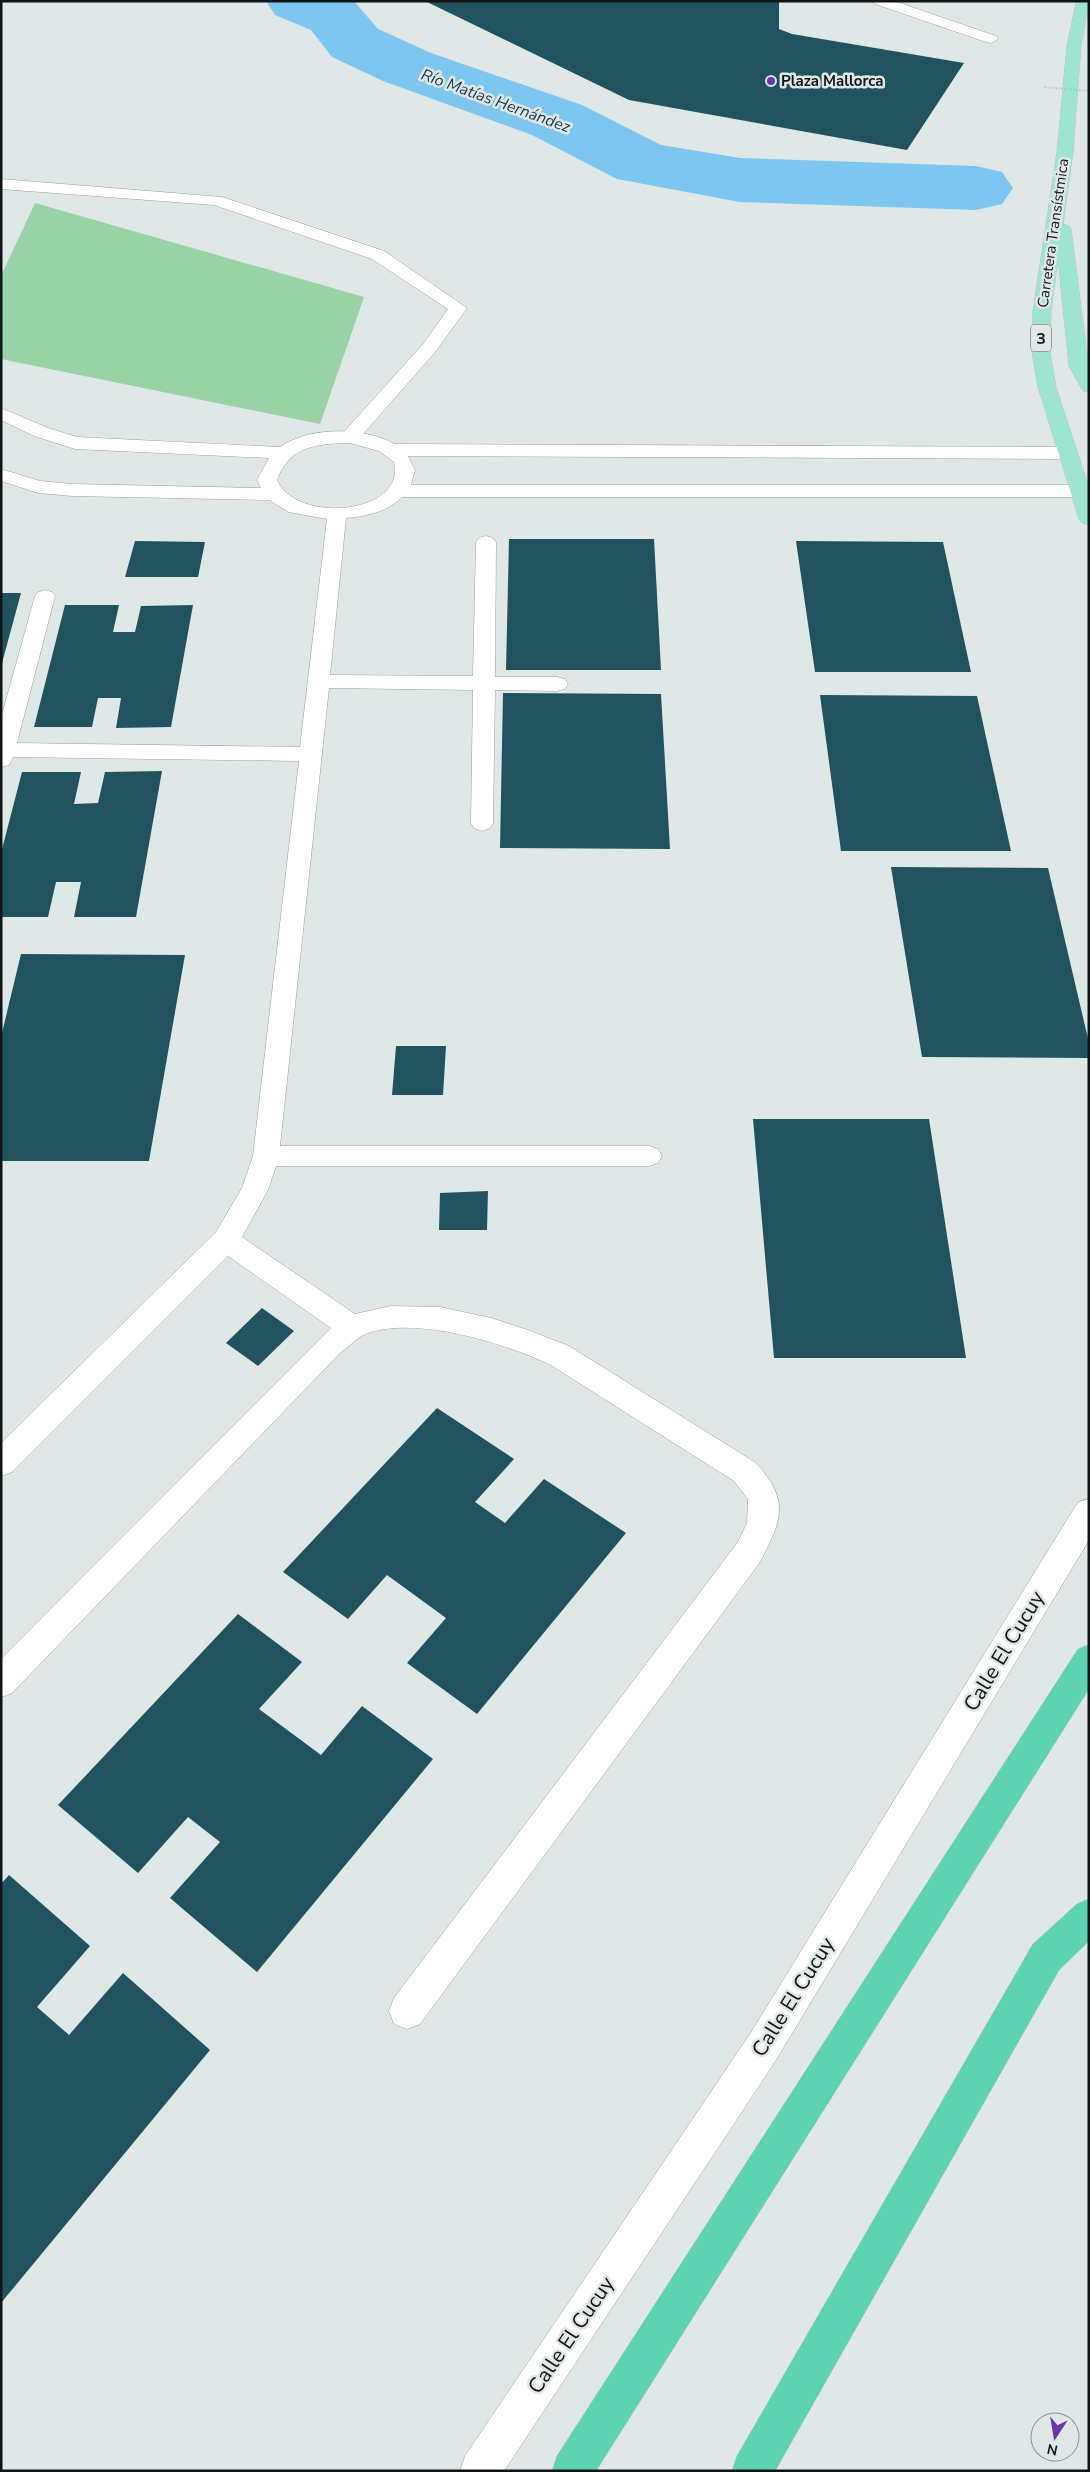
<svg xmlns="http://www.w3.org/2000/svg" width="1090" height="2472" font-family="'Nunito Sans',sans-serif">
	<rect width="100%" height="100%" fill="#dfe7e7"/>
	<!-- green -->
	<path fill="#99d2a5" d="M 35,203 L 364,297 L 320,424 L 1,359 L 1,276 Z"/>
	<g fill="none" stroke-linecap="round" stroke-linejoin="round">
		<!-- river -->
		<path fill="#7dc6f0" fill-rule="evenodd" d="M 266,1 L 354,1 L 378,29 L 431,53 L 582,105 L 661,145 L 740,158 L 976,166 L 1002,172 L 1013,188 L 1002,204 L 976,210 L 740,202 L 617,179 L 532,135 L 383,81 L 332,57 L 311,30 L 275,15 Z"/>
	</g>
	<!-- building -->
	<path fill="#20535e" d="M 425,1 L 779,1 L 779,29 L 792,34 L 964,63 L 907,150 L 629,100 Z
		M 509,539 L 654,539 L 661,670 L 506,670 Z
		M 135,541 L 205,542 L 198,577 L 125,577 Z
		M 796,541 L 943,542 L 971,672 L 815,672 Z
		M 1,593 L 21,593 L 2,663 L 1,663 Z
		M 65,605 L 119,605 L 113,632 L 135,632 L 141,606 L 193,605 L 171,727 L 116,728 L 121,698 L 98,698 L 92,727 L 34,727 Z
		M 503,693 L 661,694 L 670,849 L 500,848 Z
		M 820,695 L 977,696 L 1011,851 L 841,851 Z
		M 162,771 L 136,917 L 74,917 L 81,882 L 56,882 L 48,917 L 1,917 L 1,853 L 22,772 L 81,772 L 74,804 L 98,803 L 105,772 Z
		M 891,867 L 1048,868 L 1089,1043 L 1089,1058 L 922,1057 Z
		M 21,954 L 185,955 L 149,1161 L 1,1161 L 1,1037 Z
		M 396,1046 L 446,1046 L 443,1095 L 392,1095 Z
		M 753,1119 L 929,1119 L 966,1358 L 774,1358 Z
		M 488,1191 L 487,1230 L 439,1230 L 440,1193 Z
		M 262,1308 L 294,1331 L 258,1366 L 226,1343 Z
		M 437,1408 L 514,1459 L 475,1502 L 505,1523 L 544,1479 L 626,1533 L 477,1714 L 407,1663 L 446,1618 L 387,1575 L 348,1619 L 283,1572 Z
		M 238,1614 L 302,1662 L 259,1709 L 321,1755 L 362,1706 L 433,1759 L 257,1972 L 170,1898 L 220,1842 L 188,1817 L 138,1873 L 58,1805 Z
		M 9,1875 L 90,1946 L 37,2007 L 69,2035 L 123,1973 L 210,2050 L 1,2303 L 1,1884 Z"/>
	<g fill="none" stroke-linecap="round" stroke-linejoin="round">
		<!-- service casing -->
		<g stroke="#969e9d" stroke-width="1">
			<path id="service" d="M 873,1 L 894,1 L 996,36 L 998,39 L 991,43 L 986,42 L 875,4 Z
				M 1,179 L 222,197 L 384,251 L 467,308 L 436,351 L 357,441 L 343,441 L 341,437 L 343,433 L 424,343 L 448,309 L 372,259 L 214,205 L 1,189 Z"/>
		</g>
		<!-- minor casing -->
		<g stroke="#969e9d" stroke-width="1">
			<path id="minor" d="M 1,408 L 48,428 L 77,437 L 280,447 C 311,426 363,427 395,444 L 1067,447 L 1074,449 L 1076,453 L 1074,457 L 1067,459 L 408,456 L 415,470 L 411,485 L 1079,485 L 1086,487 L 1089,491 L 1086,495 L 1079,497 L 402,497 C 387,512 367,516 346,518 L 330,675 L 473,676 L 476,542 L 479,538 L 486,536 L 493,538 L 496,542 L 495,677 L 557,677 L 565,679 L 568,684 L 565,689 L 557,691 L 495,690 L 493,823 L 490,828 L 482,831 L 474,828 L 471,823 L 473,690 L 329,688 L 280,1146 L 649,1146 L 658,1149 L 662,1156 L 658,1163 L 649,1166 L 276,1166 L 268,1190 L 242,1237 L 355,1314 L 391,1306 L 440,1307 L 491,1318 L 525,1329 L 569,1346 L 756,1463 C 790,1500 782,1520 760,1562 L 420,2024 L 407,2029 L 394,2024 L 389,2011 L 394,1998 L 738,1542 L 747,1523 L 748,1499 L 734,1481 L 549,1364 C 503,1343 418,1316 368,1333 C 358,1336 349,1347 340,1353 L 12,1693 L 1,1697 L 1,1659 L 331,1328 L 228,1256 L 12,1472 L 1,1476 L 1,1443 L 216,1232 L 242,1188 L 253,1156 L 299,761 L 13,757 L 9,765 L 1,767 L 1,718 L 35,596 L 38,592 L 45,590 L 52,592 L 55,596 L 17,743 L 300,747 L 327,519 L 289,512 L 269,500 L 72,496 L 38,493 L 1,481 L 1,469 L 40,481 L 72,484 L 261,488 L 257,480 L 269,458 L 75,449 L 34,436 L 1,420 ZM 350,443 L 379,451 L 394,462 C 407,514 297,525 277,480 C 290,445 317,444 350,443 Z
				M 1089,1499 L 1089,1540 L 776,2060 L 504,2471 L 460,2471 L 465,2456 L 750,2034 L 1078,1502 Z"/>
		</g>
		<!-- primary casing -->
		<g stroke="#c1c2c2" stroke-width="1">
			<path id="primary" d="M 1077,1 L 1089,1 L 1081,46 L 1073,152 L 1063,224 L 1069,226 L 1071,229 L 1089,369 L 1089,392 L 1083,391 L 1069,366 L 1058,259 L 1051,311 L 1050,352 L 1056,387 L 1089,488 L 1089,525 L 1082,523 L 1079,519 L 1038,387 L 1032,352 L 1033,311 L 1057,152 L 1067,46 Z"/>
		</g>
		<!-- motorway casing -->
		<g stroke="#c1c2c2" stroke-width="1">
			<path id="motorway" d="M 1089,1645 L 1089,1689 L 596,2471 L 552,2471 L 557,2456 L 1078,1649 Z
				M 1089,1899 L 1089,1941 L 1059,1970 L 775,2471 L 732,2471 L 737,2456 L 1033,1944 L 1077,1904 Z"/>
		</g>
		<!-- service -->
		<use href="#service" fill="#fff" fill-rule="evenodd"/>
		<!-- minor -->
		<use href="#minor" fill="#fff" fill-rule="evenodd"/>
		<!-- primary -->
		<use href="#primary" fill="#9ee5d1" fill-rule="evenodd"/>
		<!-- motorway -->
		<use href="#motorway" fill="#5ed3b2" fill-rule="evenodd"/>
		<!-- path-bridge -->
		<path stroke="#959b9b" stroke-width="2" stroke-dasharray="0.5 2" stroke-linecap="butt" d="M 1044,87 L 1089,91"/>
	</g>
	<!-- markers -->
	<circle fill="#6835ac" stroke="#dfe7e7" stroke-width="2" cx="771" cy="81" r="5"/>
	<g text-anchor="middle" stroke-width="5" stroke-linejoin="round" paint-order="stroke">
		<!-- far-poi labels -->
		<g font-size="15" font-weight="bold" fill="#111414" stroke="#dfe7e7" text-anchor="start">
			<text x="781" y="86">Plaza Mallorca</text>
		</g>
		<!-- far-street labels -->
		<g font-size="15" fill="#111414" stroke="#dfe7e7">
			<text transform="translate(1053 233) rotate(-82)" y="5">Carretera Transístmica</text>
		</g>
		<!-- far-water labels -->
		<g font-size="16" font-style="italic" fill="#173749" stroke="#dfe7e7">
			<text transform="translate(496 100) rotate(20)" y="6">Río Matías Hernández</text>
		</g>
		<!-- shield labels -->
		<rect fill="#dfe7e7" stroke="#4f5353" stroke-width="1" x="1031" y="324.5" width="20" height="27" rx="4"/>
		<g font-size="16" font-weight="bold" fill="#111414">
			<text x="1041" y="344">3</text>
		</g>
		<!-- near-street labels -->
		<g font-size="21" fill="#111414" stroke="#dfe7e7">
			<text transform="translate(1004 1651) rotate(-59)" y="7">Calle El Cucuy</text>
			<text transform="translate(793 1997) rotate(-58)" y="7">Calle El Cucuy</text>
			<text transform="translate(571 2335) rotate(-56)" y="7">Calle El Cucuy</text>
		</g>
	</g>
	<!-- border -->
	<rect width="1090" height="2472" fill="none" stroke="#111414" stroke-width="5"/>
	<!-- north arrow -->
	<g transform="translate(1055 2437) rotate(192)"><circle r="24" fill="#dfe7e7" stroke="#8d9393"/>
	<path d="M0-4L9 19L0 12L-9 19Z" fill="#6835ac"/>
	<text y="-8" font-size="14" font-weight="bold" text-anchor="middle" fill="#111414">N</text>
	</g>
</svg>
